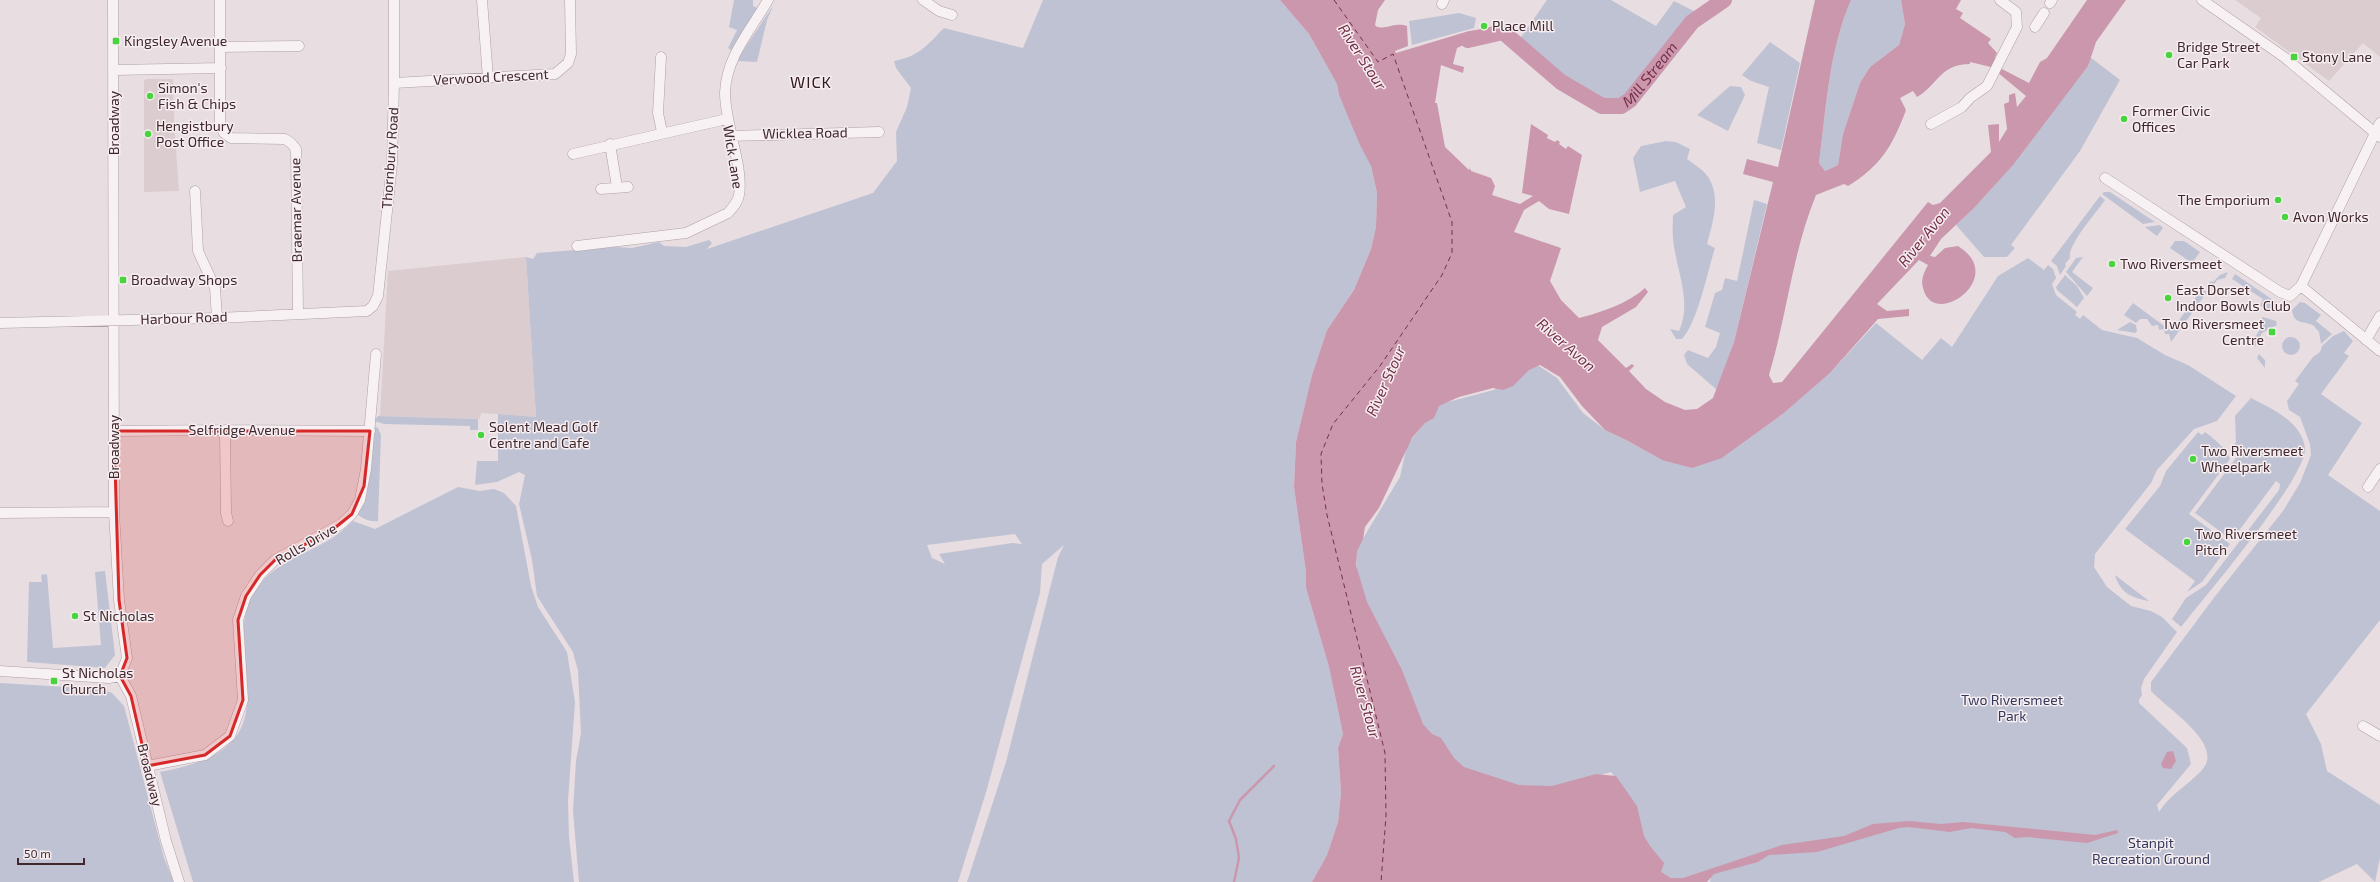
<svg xmlns="http://www.w3.org/2000/svg" width="2380" height="882" font-family="'Exo 2',sans-serif">
	<rect width="100%" height="100%" fill="#e8dee1"/>
	<!-- built -->
	<path fill="#dbccd0" d="M 2235,0 L 2380,0 L 2380,57 L 2363,43 L 2329,81 L 2255,27 L 2261,18 Z
		M 147,79 L 173,79 L 174,120 L 179,191 L 144,192 L 144,80 Z
		M 526,257 L 536,417 L 481,413 L 480,419 L 380,416 L 388,271 Z"/>
	<!-- green -->
	<path fill="#bfc2d3" fill-rule="evenodd" d="M 734,0 L 753,0 L 753,6 L 758,8 L 731,50 L 728,48 L 737,30 L 729,27 Z
		M 1043,0 L 1280,0 L 1309,34 L 1337,84 L 1339,95 L 1371,166 L 1377,193 L 1376,227 L 1371,249 L 1354,290 L 1327,330 L 1312,375 L 1296,442 L 1294,487 L 1306,572 L 1306,588 L 1329,667 L 1343,734 L 1338,748 L 1341,793 L 1338,822 L 1327,855 L 1312,882 L 967,882 L 1006,762 L 1058,557 L 1064,545 L 1042,564 L 1040,593 L 987,789 L 958,882 L 579,882 L 573,811 L 576,761 L 581,733 L 578,671 L 573,652 L 537,596 L 532,560 L 519,504 L 525,475 L 519,472 L 497,482 L 475,485 L 477,461 L 498,461 L 498,414 L 536,417 L 526,257 L 533,259 L 537,253 L 616,247 L 632,248 L 659,242 L 664,246 L 686,247 L 709,240 L 712,243 L 707,249 L 873,193 L 897,161 L 896,132 L 907,107 L 911,88 L 896,68 L 894,61 C 920,56 927,45 944,28 L 1023,48 ZM 1015,534 L 1022,544 L 1012,543 L 939,554 L 945,564 L 932,558 L 927,545 Z
		M 1547,0 L 1611,0 L 1656,26 L 1674,1 L 1694,11 L 1631,91 L 1610,103 L 1571,83 L 1514,47 Z
		M 1851,0 L 1901,0 L 1905,24 L 1899,45 L 1870,67 L 1860,83 L 1843,134 L 1838,165 L 1825,171 L 1819,163 C 1826,109 1829,50 1851,0 Z
		M 773,6 L 767,20 L 757,62 L 736,61 Z
		M 1459,13 L 1476,18 L 1474,28 L 1412,45 L 1409,21 Z
		M 1770,42 L 1800,63 L 1781,150 L 1757,143 L 1769,87 L 1751,81 L 1742,75 Z
		M 2090,57 L 2120,80 L 2080,151 L 2011,245 L 2015,248 L 2007,257 L 1984,257 L 1956,225 C 2007,178 2045,120 2088,66 Z
		M 1730,86 L 1741,87 L 1745,95 L 1728,131 L 1697,115 Z
		M 1666,141 L 1676,142 L 1690,149 L 1687,159 C 1692,163 1699,167 1704,172 C 1723,192 1713,222 1707,244 L 1715,248 C 1707,273 1698,321 1682,339 L 1676,339 L 1670,329 L 1679,331 C 1693,301 1675,268 1673,237 C 1672,230 1673,222 1673,215 L 1686,207 L 1675,181 L 1640,192 L 1633,158 L 1641,146 Z
		M 2104,192 L 2110,192 L 2155,222 L 2143,224 L 2102,194 Z
		M 2100,196 L 2105,200 C 2097,212 2067,245 2070,258 L 2065,264 L 2066,266 L 2060,275 L 2057,266 L 2051,261 Z
		M 1754,200 L 1767,204 L 1734,342 L 1717,390 L 1687,364 L 1684,355 L 1688,350 L 1708,358 L 1716,347 L 1720,333 L 1705,327 L 1715,293 L 1722,290 L 1725,278 L 1737,281 Z
		M 2160,225 L 2163,228 L 2157,236 L 2145,227 Z
		M 2175,241 L 2184,241 L 2200,252 L 2192,263 L 2170,248 Z
		M 2083,257 L 2072,272 L 2093,288 L 2087,296 L 2066,272 L 2076,258 Z
		M 2028,258 L 2044,270 L 2048,265 L 2053,269 L 2056,278 L 2052,284 L 2056,295 L 2077,312 L 2075,315 L 2080,319 L 2083,315 L 2102,330 L 2137,338 L 2165,355 L 2188,365 L 2236,396 L 2217,421 L 2194,429 L 2157,470 L 2151,483 L 2095,554 L 2094,567 L 2107,587 L 2131,606 L 2151,611 L 2162,617 L 2177,632 L 2144,679 L 2141,688 L 2142,695 L 2139,700 L 2139,703 L 2187,748 L 2191,764 L 2157,805 L 2159,812 C 2169,795 2188,785 2201,771 C 2227,745 2167,709 2151,691 L 2151,682 L 2216,595 L 2283,511 L 2300,483 L 2311,455 L 2310,444 L 2300,417 L 2289,410 L 2287,401 L 2299,384 L 2295,381 L 2313,357 L 2320,352 L 2322,346 L 2333,336 L 2344,331 L 2353,341 L 2344,353 L 2349,356 L 2321,394 L 2362,423 L 2328,475 L 2380,511 L 2380,620 L 2306,714 L 2321,744 L 2327,771 L 2380,805 L 2380,858 L 2375,882 L 2357,864 L 2319,882 L 1710,882 L 1711,875 L 1685,880 L 1660,876 L 1644,845 L 1635,804 L 1611,772 L 1554,788 L 1515,787 L 1468,775 L 1428,735 L 1379,633 L 1357,578 L 1356,550 L 1400,477 L 1407,445 L 1440,404 L 1494,390 L 1530,360 L 1557,378 L 1583,413 L 1605,430 L 1628,441 L 1662,460 L 1722,458 L 1784,413 L 1830,373 L 1876,323 L 1922,360 L 1941,338 L 1952,347 L 1998,276 Z
		M 2228,272 L 2225,278 L 2217,280 L 2211,289 L 2207,286 L 2211,281 L 2213,282 L 2220,275 Z
		M 2235,274 L 2276,302 L 2278,308 L 2268,311 L 2260,305 L 2263,299 L 2232,279 Z
		M 2065,275 L 2077,286 L 2084,298 L 2077,307 L 2057,290 L 2056,287 Z
		M 2202,289 L 2207,292 L 2171,342 L 2169,334 L 2165,334 L 2164,329 L 2159,330 L 2158,325 L 2152,326 L 2147,319 L 2140,319 L 2136,323 L 2124,315 L 2133,303 L 2171,331 Z
		M 2300,302 L 2305,303 L 2321,315 L 2316,321 L 2332,334 L 2321,344 L 2319,332 L 2314,326 C 2305,320 2294,326 2292,310 Z
		M 2263,317 L 2276,321 L 2277,325 L 2262,333 L 2255,347 L 2250,344 L 2264,324 L 2259,320 Z
		M 2130,322 L 2136,325 L 2137,331 L 2135,333 L 2117,330 Z
		M2282 346a9 9 0 1 1 18 0a9 9 0 1 1-18 0Z
		M 2259,354 L 2265,360 L 2265,368 L 2257,358 Z
		M 2251,398 C 2271,408 2302,422 2305,448 C 2308,476 2203,599 2181,627 L 2172,619 L 2186,598 L 2206,585 L 2279,490 L 2280,484 L 2276,481 L 2232,540 L 2195,513 L 2239,454 L 2231,448 L 2236,442 L 2235,416 Z
		M 378,416 L 478,419 L 478,430 L 470,430 L 470,426 L 384,424 L 374,421 Z
		M 374,426 L 378,428 L 381,435 L 378,521 C 370,522 363,519 357,514 C 371,486 372,457 374,426 Z
		M 2198,432 L 2202,435 L 2205,432 C 2212,437 2228,450 2230,459 L 2189,514 L 2230,544 L 2202,582 L 2187,592 L 2195,581 L 2125,529 L 2160,486 L 2166,471 Z
		M 458,487 L 480,491 L 494,489 L 504,493 L 516,506 L 531,586 L 538,607 L 567,652 L 575,702 L 568,801 L 569,837 L 574,882 L 193,882 L 160,772 C 201,764 247,751 247,700 C 247,687 245,674 244,661 C 242,639 242,618 251,598 C 267,566 298,558 327,541 C 337,536 345,528 353,521 L 375,529 Z
		M 105,571 L 115,655 L 105,668 L 27,662 L 29,582 L 42,582 L 41,575 L 47,574 L 53,648 L 101,645 L 95,572 Z
		M 2115,575 L 2149,601 C 2132,598 2120,593 2115,575 Z
		M 0,683 L 100,689 L 112,693 L 124,706 L 164,858 L 174,882 L 0,882 Z"/>
	<!-- water -->
	<path fill="#ca97ac" fill-rule="evenodd" d="M 1280,0 L 1385,0 L 1378,10 L 1375,25 C 1381,32 1395,21 1407,26 L 1408,46 L 1395,51 L 1396,53 L 1469,31 L 1479,30 L 1480,33 L 1470,38 L 1487,33 L 1488,38 L 1479,38 L 1457,48 L 1453,64 L 1464,67 L 1463,73 L 1441,65 L 1435,103 L 1437,103 L 1445,147 L 1469,170 L 1470,168 L 1471,171 L 1491,178 L 1495,186 L 1492,195 L 1520,204 L 1533,196 L 1522,193 L 1531,124 L 1548,135 L 1547,138 L 1555,142 L 1557,140 L 1560,142 L 1559,144 L 1566,149 L 1568,146 L 1582,155 L 1569,214 L 1549,209 L 1539,201 L 1524,210 L 1514,232 L 1561,248 L 1550,281 L 1561,300 L 1579,318 C 1602,312 1627,304 1645,288 L 1648,292 L 1636,307 L 1602,327 L 1598,340 L 1626,368 L 1632,364 L 1634,366 L 1629,371 L 1646,389 L 1665,402 L 1685,410 L 1697,409 L 1713,398 L 1734,342 L 1773,182 L 1743,174 L 1747,159 L 1778,167 L 1815,0 L 1851,0 C 1829,50 1826,109 1819,163 L 1825,171 L 1838,165 L 1843,134 L 1860,83 L 1870,67 L 1899,45 L 1905,24 L 1901,0 L 1961,0 L 1956,9 L 1963,13 L 1960,18 L 1991,39 L 1988,43 L 1997,53 L 1995,57 L 2002,69 L 2029,83 L 2040,62 L 2047,58 L 2087,0 L 2126,0 L 2096,42 L 2088,66 L 2013,165 L 1974,208 L 1941,239 L 1930,256 L 1935,257 L 1945,248 L 1958,246 C 2008,277 1936,328 1924,291 C 1920,281 1923,274 1928,265 L 1919,260 L 1877,304 L 1887,311 L 1909,309 L 1909,316 L 1878,319 L 1830,373 L 1784,413 L 1722,458 L 1692,468 L 1662,460 L 1628,441 L 1605,430 L 1582,406 L 1560,377 L 1540,365 L 1529,370 L 1513,386 L 1503,390 L 1493,388 L 1459,397 L 1439,406 L 1434,418 L 1425,423 L 1412,438 L 1379,508 L 1365,527 L 1363,539 L 1357,551 L 1356,565 L 1367,602 L 1402,670 L 1423,724 L 1432,734 L 1441,738 L 1454,758 L 1464,767 L 1519,785 L 1552,786 L 1596,774 L 1616,776 L 1637,806 L 1644,836 L 1650,846 L 1664,863 L 1661,872 L 1671,878 L 1683,878 L 1782,845 L 1844,836 L 1873,824 L 1909,821 L 1941,824 L 1963,822 L 2095,835 L 2117,830 L 2118,833 L 2087,843 L 2028,837 L 2015,838 L 2005,832 L 1971,828 L 1950,832 L 1909,827 L 1899,828 L 1817,852 L 1769,855 L 1758,862 L 1714,874 L 1707,882 L 1312,882 L 1327,855 L 1338,822 L 1341,793 L 1338,748 L 1343,734 L 1329,667 L 1306,588 L 1306,572 L 1294,487 L 1296,442 L 1312,375 L 1327,330 L 1354,290 L 1371,249 L 1376,227 L 1377,193 L 1371,166 L 1360,145 L 1339,95 L 1337,84 L 1309,34 ZM 1970,62 L 1991,67 L 2026,96 L 2017,107 L 2015,93 L 2009,95 L 2009,102 L 2004,104 L 2007,129 L 1999,142 L 1999,124 L 1988,125 L 1991,152 L 1940,203 L 1933,205 L 1928,202 L 1782,382 L 1773,383 L 1769,375 C 1787,315 1792,254 1816,195 L 1844,184 L 1848,186 C 1881,166 1893,145 1906,110 L 1900,98 L 1913,91 L 1917,97 C 1938,85 1940,64 1970,64 Z
		M 2173,751 L 2176,761 L 2171,769 L 2163,768 L 2161,764 L 2167,752 Z"/>
	<g fill="none" stroke-linecap="round" stroke-linejoin="round">
		<!-- stream -->
		<path stroke="#ca97ac" stroke-width="2.5" d="M 1234,882 L 1239,858 L 1236,839 L 1229,821 L 1240,800 L 1274,766"/>
		<!-- river -->
		<path stroke="#ca97ac" stroke-width="16" id="s1" d="M 1468,40 L 1503,32 L 1561,82 L 1602,106 L 1621,106 L 1630,100 L 1692,22 L 1724,0"/>
		<!-- ferry -->
		<path stroke="#762f49" stroke-width="1" stroke-dasharray="5 4" stroke-linecap="butt" d="M 1334,0 L 1378,62 L 1393,54 L 1452,222 L 1452,253 L 1442,275 L 1380,366 L 1333,424 L 1321,454 L 1322,484 L 1327,515 L 1385,753 L 1386,816 L 1381,882"/>
		<!-- minor casing -->
		<g stroke="#afa0a4" stroke-width="11">
			<path id="minor" d="M 113,0 L 114,512 L 119,600 L 127,658 L 120,676
				M 220,0 L 220,125 L 224,133 L 231,138 L 285,139 L 291,143 L 296,149 L 298,313
				M 482,0 L 488,78
				M 923,0 L 939,11 L 952,15
				M 2202,0 L 2284,57 L 2380,137
				M 2050,3 L 2052,0
				M 1442,4 L 1444,0
				M 2035,27 L 2044,13
				M 220,47 L 299,46
				M 661,57 L 658,113 L 662,132
				M 114,70 L 221,68
				M 394,83 L 555,74 L 568,63 L 571,54 L 570,0
				M 1931,124 L 1962,107 L 1970,98 L 1987,86 L 2017,27 L 2016,12 L 2000,0
				M 730,136 L 879,132
				M 610,144 L 617,187
				M 573,154 L 727,119
				M 2105,178 L 2280,292 L 2290,296 L 2301,286 L 2380,123
				M 601,189 L 628,187
				M 195,191 L 198,251 L 215,288 L 217,318
				M 577,246 L 686,233 L 728,213 C 733,207 738,202 739,195 C 744,168 725,124 725,93 C 726,57 751,30 768,0
				M 2301,286 L 2380,351
				M 0,323 L 217,318 L 367,311 L 373,306 L 378,296 L 392,164 L 394,83 L 394,0
				M 2366,340 L 2380,316
				M 225,430 L 226,513 L 228,521
				M 114,431 L 225,430 L 370,431
				M 2368,487 L 2380,469
				M 0,513 L 114,512
				M 0,671 L 109,678 L 120,676
				M 120,676 L 131,696 L 166,841 L 179,882
				M 2363,726 L 2380,736
				M 147,766 L 205,755 L 230,736 L 243,700 L 238,620 L 246,596 L 260,575 L 275,560 L 341,524 L 352,514 L 360,500 L 366,469 L 376,354"/>
		</g>
		<!-- minor -->
		<use href="#minor" stroke="#f7f1f3" stroke-width="10"/>
	</g>
	<!-- marked area -->
	<path fill="#d62828" fill-opacity="0.2" stroke="#d62828" stroke-width="3" stroke-linejoin="round" d="M 114,431 L 370,431 L 364,486 L 352,514 L 331,531 L 275,560 L 260,575 L 246,596 L 238,620 L 243,700 L 230,736 L 205,755 L 147,766 L 131,696 L 120,676 L 127,658 L 119,600 Z"/>
	<!-- markers -->
	<g fill="#47d43c" stroke="#f6eef0" stroke-width="1.5">
		<circle cx="1484" cy="26" r="4"/>
		<rect x="112" y="37" width="8" height="8" rx="2"/>
		<circle cx="2169" cy="55" r="4"/>
		<rect x="2290" y="53" width="8" height="8" rx="2"/>
		<circle cx="150" cy="96" r="4"/>
		<circle cx="2124" cy="119" r="4"/>
		<circle cx="148" cy="134" r="4"/>
		<circle cx="2278" cy="200" r="4"/>
		<circle cx="2285" cy="217" r="4"/>
		<circle cx="2112" cy="264" r="4"/>
		<rect x="119" y="276" width="8" height="8" rx="2"/>
		<circle cx="2168" cy="298" r="4"/>
		<rect x="2268" y="328" width="8" height="8" rx="2"/>
		<circle cx="481" cy="435" r="4"/>
		<circle cx="2193" cy="459" r="4"/>
		<circle cx="2187" cy="542" r="4"/>
		<circle cx="75" cy="616" r="4"/>
		<rect x="50" y="677" width="8" height="8" rx="2"/>
	</g>
	<g text-anchor="middle" stroke-width="3" stroke-linejoin="round" paint-order="stroke">
		<!-- poi labels -->
		<g font-size="14" fill="#40272e" stroke="#f6eef0" text-anchor="start">
			<text x="1492" y="31">Place Mill</text>
			<text x="124" y="46">Kingsley Avenue</text>
			<text x="2177" y="52">Bridge Street<tspan x="2177" dy="16">Car Park</tspan></text>
			<text x="2302" y="62">Stony Lane</text>
			<text x="158" y="93">Simon's<tspan x="158" dy="16">Fish &amp; Chips</tspan></text>
			<text x="2132" y="116">Former Civic<tspan x="2132" dy="16">Offices</tspan></text>
			<text x="156" y="131">Hengistbury<tspan x="156" dy="16">Post Office</tspan></text>
			<text x="2270" y="205" text-anchor="end">The Emporium</text>
			<text x="2293" y="222">Avon Works</text>
			<text x="2120" y="269">Two Riversmeet</text>
			<text x="131" y="285">Broadway Shops</text>
			<text x="2176" y="295">East Dorset<tspan x="2176" dy="16">Indoor Bowls Club</tspan></text>
			<text x="2264" y="329" text-anchor="end">Two Riversmeet<tspan x="2264" dy="16">Centre</tspan></text>
			<text x="489" y="432">Solent Mead Golf<tspan x="489" dy="16">Centre and Cafe</tspan></text>
			<text x="2201" y="456">Two Riversmeet<tspan x="2201" dy="16">Wheelpark</tspan></text>
			<text x="2195" y="539">Two Riversmeet<tspan x="2195" dy="16">Pitch</tspan></text>
			<text x="83" y="621">St Nicholas</text>
			<text x="62" y="678">St Nicholas<tspan x="62" dy="16">Church</tspan></text>
		</g>
		<!-- street labels -->
		<g font-size="14" fill="#40272e" stroke="#f6eef0">
			<text transform="translate(491 77) rotate(-3)" y="5">Verwood Crescent</text>
			<text transform="translate(114 123) rotate(-90)" y="5">Broadway</text>
			<text transform="translate(805 133) rotate(-1)" y="5">Wicklea Road</text>
			<text transform="translate(733 157) rotate(81)" y="5">Wick Lane</text>
			<text transform="translate(390 158) rotate(-86)" y="5">Thornbury Road</text>
			<text transform="translate(296 210) rotate(-91)" y="5">Braemar Avenue</text>
			<text transform="translate(184 318) rotate(-2)" y="5">Harbour Road</text>
			<text x="242" y="435">Selfridge Avenue</text>
			<text transform="translate(114 447) rotate(-90)" y="5">Broadway</text>
			<text transform="translate(306 544) rotate(-30)" y="5">Rolls Drive</text>
			<text transform="translate(150 775) rotate(76)" y="5">Broadway</text>
		</g>
		<!-- park labels -->
		<g font-size="14" fill="#33385c" stroke="#f6eef0">
			<text x="2012" y="705">Two Riversmeet<tspan x="2012" dy="16">Park</tspan></text>
			<text x="2151" y="848">Stanpit<tspan x="2151" dy="16">Recreation Ground</tspan></text>
		</g>
		<!-- water labels -->
		<g font-size="15" font-style="italic" fill="#762f49" stroke="#f6eef0">
			<text transform="translate(1362 57) rotate(57)" y="5">River Stour</text>
			<text dy="5" stroke="none"><textPath href="#s1" startOffset="222">Mill Stream</textPath></text>
			<text transform="translate(1924 237) rotate(-51)" y="5">River Avon</text>
			<text transform="translate(1566 345) rotate(41)" y="5">River Avon</text>
			<text transform="translate(1386 381) rotate(-66)" y="5">River Stour</text>
			<text transform="translate(1365 702) rotate(74)" y="5">River Stour</text>
		</g>
		<!-- quarter labels -->
		<g font-size="16" letter-spacing="1" fill="#31191f" stroke="#f6eef0">
			<text x="811" y="88">WICK</text>
		</g>
	</g>
	<!-- scale -->
	<path d="M18 858v6h66v-6" fill="none" stroke="#40272e" stroke-width="2"/>
	<text x="24" y="858" font-size="12" fill="#40272e" stroke="#f6eef0" stroke-width="3" paint-order="stroke">50 m</text>
</svg>
